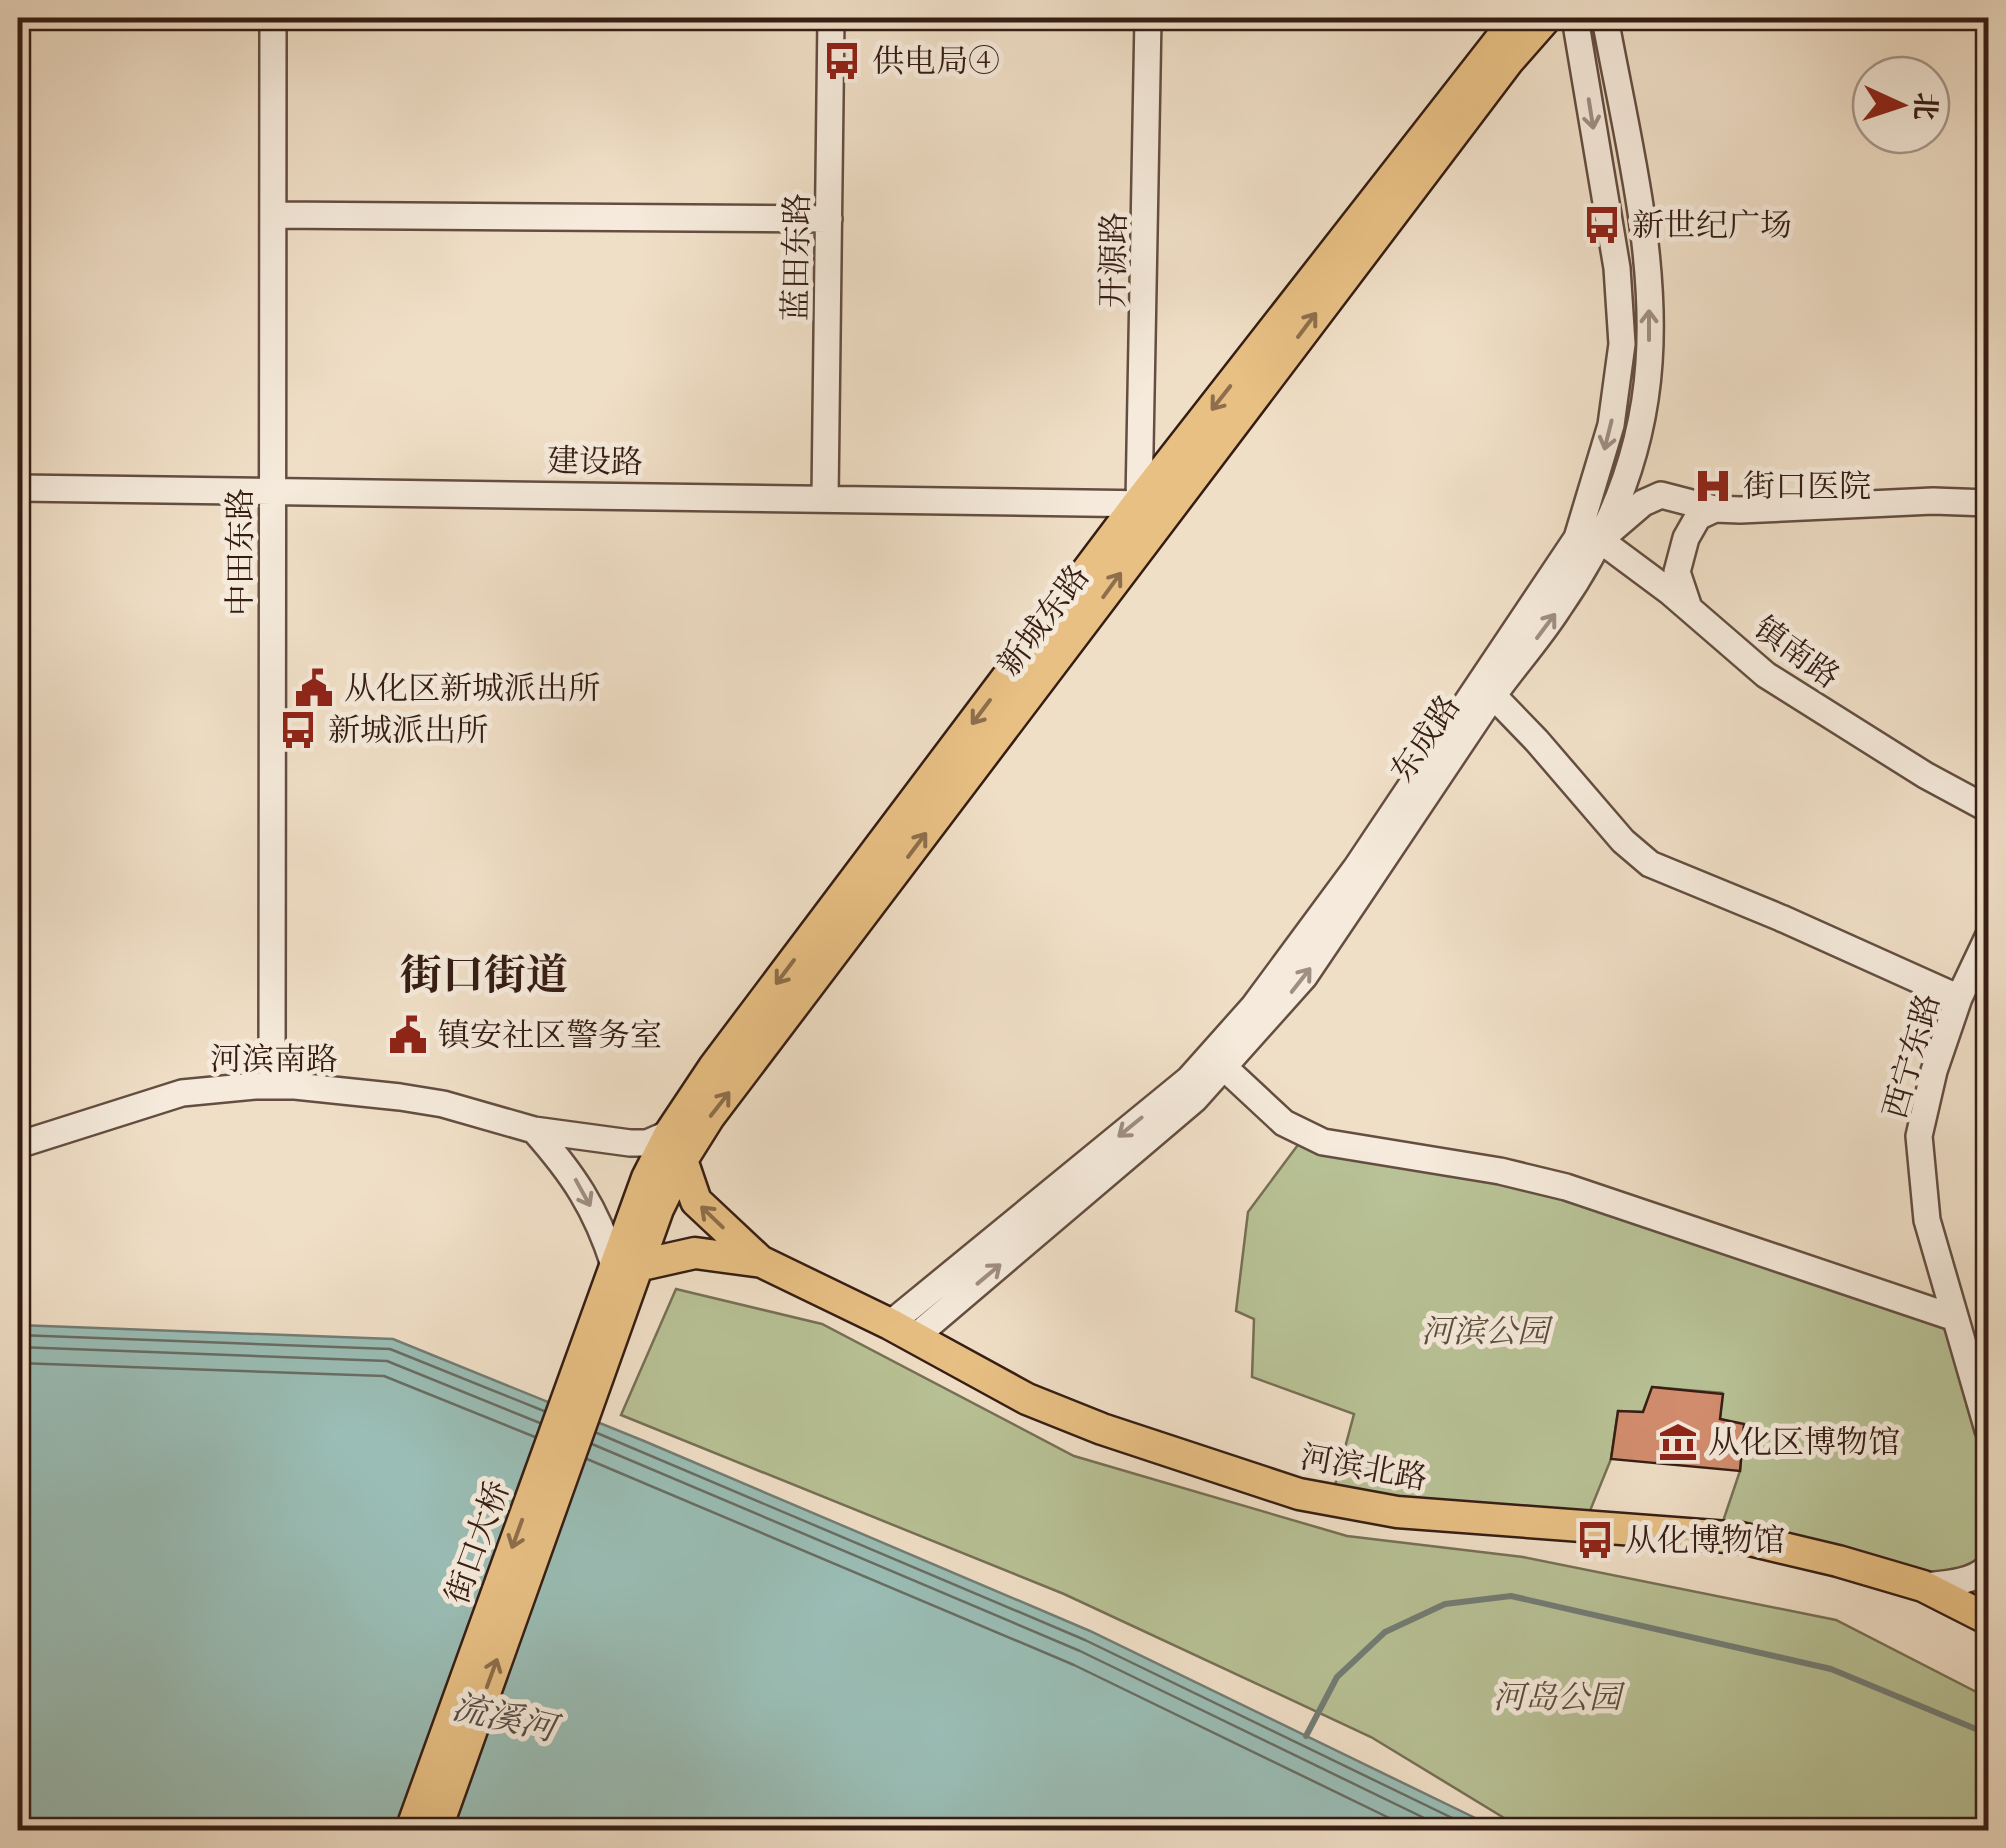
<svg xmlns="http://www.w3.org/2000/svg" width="2006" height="1848" font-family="Cardo,'Noto Serif SC',serif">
	<rect width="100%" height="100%" fill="#f0dfc7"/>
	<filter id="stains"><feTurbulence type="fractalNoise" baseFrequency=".002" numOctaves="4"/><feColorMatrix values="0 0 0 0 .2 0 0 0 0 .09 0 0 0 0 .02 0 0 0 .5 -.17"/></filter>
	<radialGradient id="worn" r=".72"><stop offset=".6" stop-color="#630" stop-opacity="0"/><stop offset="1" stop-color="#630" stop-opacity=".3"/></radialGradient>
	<!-- green -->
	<path fill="#b8c296" stroke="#767055" stroke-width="2.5" d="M 1306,1134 L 1500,1171 L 1955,1318 L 1988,1429 L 1988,1567 L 1953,1583 L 1718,1536 L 1740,1471 L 1744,1425 L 1720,1419 L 1722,1393 L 1653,1387 L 1643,1412 L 1618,1411 L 1611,1459 L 1583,1528 L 1331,1500 L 1354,1414 L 1252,1377 L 1254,1319 L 1236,1311 L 1248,1212 Z
		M 676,1289 L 822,1324 L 1074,1456 L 1347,1536 L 1523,1557 L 1836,1620 L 1988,1698 L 1988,1830 L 1524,1830 L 1371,1737 L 1064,1594 L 621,1415 Z"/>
	<!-- water -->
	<path fill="#9abdb5" stroke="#727d75" stroke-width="2.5" d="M 18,1325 L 393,1339 L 644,1441 L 1090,1631 L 1500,1830 L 18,1830 Z"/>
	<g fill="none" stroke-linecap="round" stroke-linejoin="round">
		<!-- shore -->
		<path stroke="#686d64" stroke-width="2.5" d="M 18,1335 L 390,1349 L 544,1411
			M 18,1347 L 387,1361 L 540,1423
			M 18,1363 L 384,1376 L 535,1437
			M 597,1433 L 1085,1640 L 1477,1830
			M 592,1444 L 1080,1651 L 1449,1830
			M 587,1459 L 1074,1665 L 1414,1830"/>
		<!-- stream -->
		<path stroke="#727d75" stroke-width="6" d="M 1306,1736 L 1337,1677 L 1385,1632 L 1445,1604 L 1511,1596 L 1831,1669 L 1988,1734"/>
	</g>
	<!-- building -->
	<path fill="#d28d6e" stroke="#351d14" stroke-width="2.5" d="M 1652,1387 L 1723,1394 L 1720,1419 L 1744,1424 L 1740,1471 L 1611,1459 L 1618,1411 L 1643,1412 Z"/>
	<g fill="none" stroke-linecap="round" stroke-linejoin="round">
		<!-- minor casing -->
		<g stroke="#644e41" stroke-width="30">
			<path id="minor" d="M 273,215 L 829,219
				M 18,488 L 1152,504
				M 825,498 L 831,18
				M 1139,502 L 1148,18
				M 1608,533 L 1643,503 L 1661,495 L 1715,509 L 1740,510 L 1933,501 L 1988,503
				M 1584,538 L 1600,540 L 1670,592 L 1766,675 L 1925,775 L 1988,809
				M 1688,605 L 1677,572 L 1686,538 L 1698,517 L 1715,509
				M 1481,683 L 1537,741 L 1623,841 L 1650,864 L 1781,918 L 1959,998
				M 1988,937 L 1959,998 L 1934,1071 L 1919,1136 L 1927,1220 L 1988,1430
				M 1212,1056 L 1284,1123 L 1323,1142 L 1500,1171 L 1566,1187 L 1955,1318
				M 272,1086 L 273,18
				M 534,1130 C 573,1174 596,1208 614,1265
				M 18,1145 L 182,1093 L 255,1086 L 295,1086 L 400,1097 L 443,1104 L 534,1130 L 630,1143 L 647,1143 L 670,1133
				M 890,1324 L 1189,1079 L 1254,1006 L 1356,868 L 1577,538 L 1611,425 L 1622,344 L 1617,268 L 1575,18
				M 915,1337 L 1195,1099 L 1304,977 C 1365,887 1425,797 1486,706 C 1508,673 1536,643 1558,609 C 1609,536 1643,453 1649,363 C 1657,250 1625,128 1605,18
				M 1923,1586 C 1944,1584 1973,1583 1988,1567"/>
		</g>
		<!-- major casing -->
		<g stroke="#351d14" stroke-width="35">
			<path id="major" d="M 682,1160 L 696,1201 L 759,1260
				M 637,1266 L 695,1253 L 762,1262 L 890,1324 L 1027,1399 L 1102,1429 L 1299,1494 L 1397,1512 L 1741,1538 L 1838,1561 L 1923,1586 L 1988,1619
				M 411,1830 L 647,1178 L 670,1133 L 714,1067 L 1139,502 L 1517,18
				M 436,1830 L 658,1209 L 682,1160 L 709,1117 L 1509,60 L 1546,18"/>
		</g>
		<!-- minor -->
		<use href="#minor" stroke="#f5eadb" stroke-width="25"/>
		<!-- major -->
		<use href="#major" stroke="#e8c084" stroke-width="30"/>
	</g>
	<!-- one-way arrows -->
	<defs><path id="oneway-shaft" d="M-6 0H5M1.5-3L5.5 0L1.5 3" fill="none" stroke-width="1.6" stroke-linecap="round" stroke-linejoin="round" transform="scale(2.5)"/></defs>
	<g stroke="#9f8e81">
		<use href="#oneway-shaft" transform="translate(1591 114) rotate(81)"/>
		<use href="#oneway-shaft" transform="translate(1649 325) rotate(-90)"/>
		<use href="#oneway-shaft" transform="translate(1608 435) rotate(104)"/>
		<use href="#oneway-shaft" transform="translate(1546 626) rotate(-53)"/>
		<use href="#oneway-shaft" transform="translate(1301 980) rotate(-52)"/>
		<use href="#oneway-shaft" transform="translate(1130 1127) rotate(141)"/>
		<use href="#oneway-shaft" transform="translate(583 1193) rotate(61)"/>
		<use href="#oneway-shaft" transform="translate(989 1274) rotate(-40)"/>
	</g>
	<g stroke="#8e6e4c">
		<use href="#oneway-shaft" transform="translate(1307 325) rotate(-53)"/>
		<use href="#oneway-shaft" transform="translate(1221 398) rotate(128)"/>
		<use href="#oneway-shaft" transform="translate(1112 585) rotate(-54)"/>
		<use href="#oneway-shaft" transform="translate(981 712) rotate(127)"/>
		<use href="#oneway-shaft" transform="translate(917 845) rotate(-53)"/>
		<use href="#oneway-shaft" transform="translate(785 972) rotate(127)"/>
		<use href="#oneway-shaft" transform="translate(720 1104) rotate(-52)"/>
		<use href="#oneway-shaft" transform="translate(712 1217) rotate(-136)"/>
		<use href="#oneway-shaft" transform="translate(517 1534) rotate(110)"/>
		<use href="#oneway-shaft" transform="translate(492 1673) rotate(-70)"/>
	</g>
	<!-- icons -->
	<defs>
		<g id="bus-bare" transform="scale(3)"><path d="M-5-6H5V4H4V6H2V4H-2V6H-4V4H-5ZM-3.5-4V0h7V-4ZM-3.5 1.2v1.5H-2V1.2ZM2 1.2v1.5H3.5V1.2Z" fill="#8f2418" stroke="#f5eadb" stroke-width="2.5" paint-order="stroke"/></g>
		<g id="hospital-bare" transform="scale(3)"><path d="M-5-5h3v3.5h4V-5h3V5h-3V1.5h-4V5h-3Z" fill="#8f2418" stroke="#f5eadb" stroke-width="2.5" paint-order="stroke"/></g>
		<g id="civic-bare" transform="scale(3)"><path d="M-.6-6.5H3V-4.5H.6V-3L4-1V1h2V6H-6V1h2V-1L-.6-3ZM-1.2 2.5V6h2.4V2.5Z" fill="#8f2418" stroke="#f5eadb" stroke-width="2.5" paint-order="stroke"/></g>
		<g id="museum-bare" transform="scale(3)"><path d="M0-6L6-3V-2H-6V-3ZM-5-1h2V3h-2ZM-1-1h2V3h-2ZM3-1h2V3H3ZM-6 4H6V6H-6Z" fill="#8f2418" stroke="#f5eadb" stroke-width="2.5" paint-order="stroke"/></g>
	</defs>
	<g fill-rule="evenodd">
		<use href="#bus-bare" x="842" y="61"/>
		<use href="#bus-bare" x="1602" y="225"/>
		<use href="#hospital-bare" x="1713" y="486"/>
		<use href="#civic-bare" x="314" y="688"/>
		<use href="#bus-bare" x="298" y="730"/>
		<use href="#civic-bare" x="408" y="1035"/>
		<use href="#museum-bare" x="1678" y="1442"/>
		<use href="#bus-bare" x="1595" y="1540"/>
	</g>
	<g text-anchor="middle" stroke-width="10" stroke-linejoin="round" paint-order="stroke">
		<!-- poi labels -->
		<g font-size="32" fill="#351d14" stroke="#f5eadb" text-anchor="start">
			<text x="872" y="72">供电局④</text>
			<text x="1632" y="236">新世纪广场</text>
			<text x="1743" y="497">街口医院</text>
			<text x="344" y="699">从化区新城派出所</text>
			<text x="328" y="741">新城派出所</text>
			<text x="438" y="1046">镇安社区警务室</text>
			<text x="1708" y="1453">从化区博物馆</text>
			<text x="1625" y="1551">从化博物馆</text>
		</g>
		<!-- street labels -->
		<g font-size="32" fill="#351d14" stroke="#f5eadb">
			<text transform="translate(796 257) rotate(-89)" y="11">蓝田东路</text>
			<text transform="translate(1113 260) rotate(-89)" y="11">开源路</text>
			<text transform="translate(595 461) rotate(1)" y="11">建设路</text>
			<text transform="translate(240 552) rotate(-90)" y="11">中田东路</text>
			<text transform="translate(1043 620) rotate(-53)" y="11">新城东路</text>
			<text transform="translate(1797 652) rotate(36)" y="11">镇南路</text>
			<text transform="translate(1425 738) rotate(-56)" y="11">东成路</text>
			<text transform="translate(1911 1056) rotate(-74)" y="11">西宁东路</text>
			<text x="274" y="1070">河滨南路</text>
			<text transform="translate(1364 1467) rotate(10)" y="11">河滨北路</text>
			<text transform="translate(477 1542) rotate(-70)" y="11">街口大桥</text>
		</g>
		<!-- park labels -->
		<g font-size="32" font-style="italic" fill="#5c4f3b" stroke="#f5eadb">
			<text x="1485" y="1342">河滨公园</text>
			<text x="1557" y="1708">河岛公园</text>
		</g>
		<!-- water labels -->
		<g font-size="35" font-style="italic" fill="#534d44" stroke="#f5eadb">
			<text transform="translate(504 1717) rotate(13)" y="12">流溪河</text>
		</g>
		<!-- district labels -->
		<g font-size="42" font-weight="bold" fill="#351d14" stroke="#f5eadb">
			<text x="484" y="989">街口街道</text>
		</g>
	</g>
	<!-- margin -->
	<rect width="2006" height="1848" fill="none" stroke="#f0dfc7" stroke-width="60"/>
	<rect x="20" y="20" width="1966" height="1808" fill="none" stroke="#351d14" stroke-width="5"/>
	<rect x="30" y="30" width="1946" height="1788" fill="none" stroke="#351d14" stroke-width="2.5"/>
	<!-- north arrow -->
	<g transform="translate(1901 105) rotate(93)"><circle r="48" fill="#f5eadb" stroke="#a8988b" stroke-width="2.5"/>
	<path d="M0-8L18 38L0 25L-18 38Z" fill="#8f2418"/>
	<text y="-15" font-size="28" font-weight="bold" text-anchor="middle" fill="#351d14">北</text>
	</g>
	<rect width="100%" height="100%" filter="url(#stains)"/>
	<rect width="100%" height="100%" fill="url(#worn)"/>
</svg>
